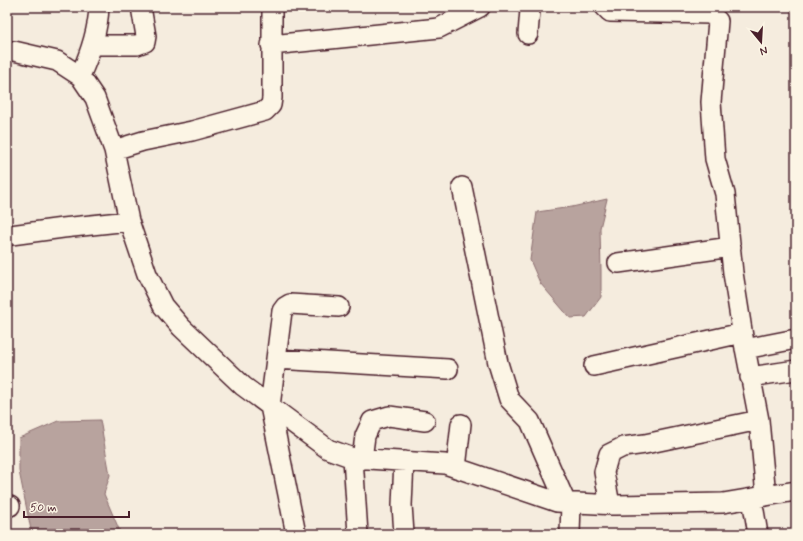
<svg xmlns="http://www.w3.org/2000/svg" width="803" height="541" font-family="Mynerve,sans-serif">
	<rect width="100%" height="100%" fill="#f5ecde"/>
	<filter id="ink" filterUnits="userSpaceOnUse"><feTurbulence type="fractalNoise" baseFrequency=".025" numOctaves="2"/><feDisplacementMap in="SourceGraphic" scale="8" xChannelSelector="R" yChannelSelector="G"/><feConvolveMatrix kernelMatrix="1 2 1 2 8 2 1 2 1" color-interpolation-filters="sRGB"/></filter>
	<g filter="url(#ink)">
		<!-- water -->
		<path fill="#b8a39e" stroke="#8c6e70" d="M 607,199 L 600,228 L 601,271 L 601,297 L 586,317 L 570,318 L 540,283 L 530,260 L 537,212 L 572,207 Z
			M 100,420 L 110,475 L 104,494 L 121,534 L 35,534 L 31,530 L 19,471 L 19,438 L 58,421 Z"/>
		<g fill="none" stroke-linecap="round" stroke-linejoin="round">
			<!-- minor casing -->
			<g stroke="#4a1f2b" stroke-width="22">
				<path id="minor" d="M 528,7 L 530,10 L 528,34
					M 605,7 L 610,12 L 711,14 L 718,21 L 711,102 L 715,159 L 725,194 L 733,273 L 744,343 L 759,420 L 766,496
					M 92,45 L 137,45 L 145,42 L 146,36 L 141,7
					M 271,45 L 439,28 L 480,7
					M 7,51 L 14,51 L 57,61 L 80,76 L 95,98 L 114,150 L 129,221 L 147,274 L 163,306 L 181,327 L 243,386 L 328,449 L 353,458 L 445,464 L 557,502 L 616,505 L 723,503 L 796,491
					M 80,76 C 90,54 98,31 99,7
					M 114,150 L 143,141 L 192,131 L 265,111 L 271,105 L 272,98 L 272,7
					M 462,187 L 498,363 L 509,399 L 530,421 L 566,503
					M 11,235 L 63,228 L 129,221
					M 618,263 L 731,247
					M 745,349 L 796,339
					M 276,359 L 282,311 L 285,307 L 290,304 L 339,307
					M 594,366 L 742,333
					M 750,377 L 796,370
					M 353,458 L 358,534
					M 362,459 L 365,436 L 372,421 L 389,416 L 425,421
					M 404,461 L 402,505 L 404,534
					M 456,468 L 461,424
					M 752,499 L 758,534
					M 610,505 L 604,472 L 609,454 L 623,447 L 645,444 L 759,420
					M 7,507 L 10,506
					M 296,534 L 270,406 L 276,359 L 448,369
					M 570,534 L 571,503"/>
			</g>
			<!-- minor -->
			<use href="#minor" stroke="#fcf5e5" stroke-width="19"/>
		</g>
	</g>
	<!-- margin -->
	<rect width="803" height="541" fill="none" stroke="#fcf5e5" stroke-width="24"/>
	<rect x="12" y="12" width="779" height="517" fill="none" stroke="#4a1f2b" stroke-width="1.5" filter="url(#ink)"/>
	<!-- north arrow -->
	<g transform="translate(761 42) rotate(162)" stroke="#fcf5e5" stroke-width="3" paint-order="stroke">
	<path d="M0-3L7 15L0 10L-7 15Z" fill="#4a1f2b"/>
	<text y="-6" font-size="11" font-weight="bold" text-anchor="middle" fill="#4a1f2b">N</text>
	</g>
	<!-- scale -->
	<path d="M24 511v6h105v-6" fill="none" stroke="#4a1f2b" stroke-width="2"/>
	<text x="30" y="511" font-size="12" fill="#4a1f2b" stroke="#fcf5e5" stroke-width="3" paint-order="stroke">50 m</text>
</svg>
